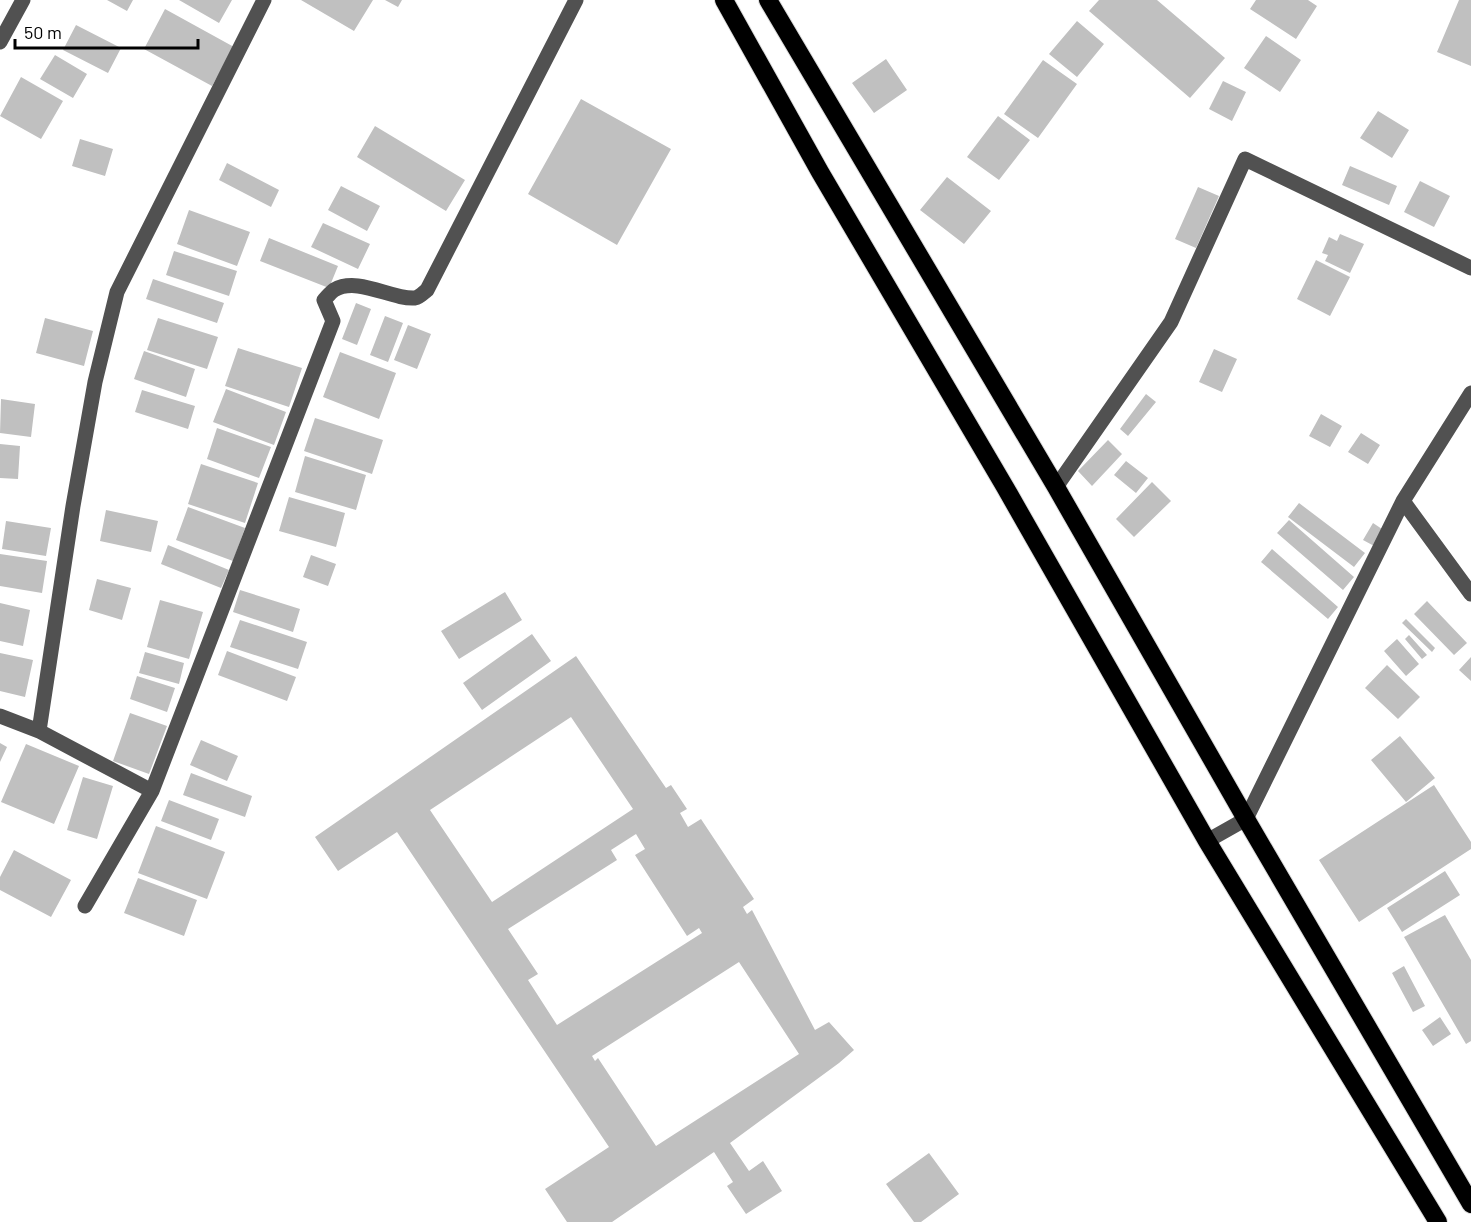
<svg xmlns="http://www.w3.org/2000/svg" width="1471" height="1222" font-family="Barlow,sans-serif">
	<rect width="100%" height="100%" fill="#fff"/>
	<!-- building -->
	<path fill="#c0c0c0" fill-rule="evenodd" d="M 107,0 L 133,0 L 127,11 Z
		M 179,0 L 232,0 L 219,23 Z
		M 301,0 L 373,0 L 354,31 Z
		M 385,0 L 402,0 L 398,7 Z
		M 1099,0 L 1157,0 L 1225,58 L 1190,98 L 1089,11 Z
		M 1256,0 L 1308,0 L 1317,6 L 1296,39 L 1250,9 Z
		M 1459,0 L 1471,0 L 1471,66 L 1437,52 Z
		M 165,9 L 234,47 L 212,86 L 144,49 Z
		M 1077,21 L 1104,44 L 1077,77 L 1049,54 Z
		M 76,25 L 121,48 L 108,73 L 63,50 Z
		M 1266,36 L 1301,60 L 1280,92 L 1244,68 Z
		M 55,55 L 87,74 L 73,98 L 40,79 Z
		M 886,59 L 907,90 L 874,113 L 852,83 Z
		M 1043,60 L 1077,84 L 1038,138 L 1004,114 Z
		M 21,77 L 63,101 L 41,139 L 0,116 Z
		M 1223,81 L 1246,92 L 1232,121 L 1209,109 Z
		M 581,99 L 671,149 L 617,245 L 528,194 Z
		M 1378,111 L 1409,130 L 1392,158 L 1360,138 Z
		M 998,116 L 1030,140 L 999,180 L 967,157 Z
		M 375,126 L 465,180 L 446,211 L 357,157 Z
		M 80,139 L 113,149 L 105,176 L 72,166 Z
		M 227,163 L 279,190 L 271,207 L 219,180 Z
		M 1350,166 L 1397,186 L 1389,205 L 1342,185 Z
		M 947,177 L 991,211 L 964,244 L 920,210 Z
		M 1420,181 L 1450,196 L 1434,227 L 1404,212 Z
		M 341,186 L 380,206 L 367,231 L 328,210 Z
		M 1198,187 L 1219,196 L 1196,248 L 1175,239 Z
		M 189,210 L 250,232 L 237,266 L 177,244 Z
		M 323,223 L 370,244 L 358,269 L 311,247 Z
		M 1340,234 L 1364,244 L 1350,273 L 1325,261 L 1328,255 L 1322,253 L 1329,237 L 1337,241 Z
		M 269,238 L 338,266 L 329,288 L 260,261 Z
		M 174,251 L 237,271 L 229,296 L 166,275 Z
		M 1316,260 L 1350,277 L 1330,316 L 1297,299 Z
		M 153,279 L 224,303 L 217,323 L 146,299 Z
		M 356,303 L 371,309 L 357,345 L 342,339 Z
		M 385,316 L 403,323 L 388,362 L 370,355 Z
		M 45,318 L 93,331 L 84,366 L 36,353 Z
		M 158,318 L 218,337 L 207,369 L 147,350 Z
		M 408,325 L 431,334 L 417,369 L 394,360 Z
		M 238,348 L 302,368 L 289,407 L 225,386 Z
		M 1214,349 L 1237,359 L 1222,392 L 1199,382 Z
		M 144,351 L 195,369 L 186,397 L 134,379 Z
		M 340,352 L 396,373 L 379,419 L 323,397 Z
		M 226,389 L 286,412 L 274,445 L 213,422 Z
		M 142,390 L 195,406 L 188,429 L 135,412 Z
		M 1146,394 L 1156,402 L 1128,436 L 1120,429 Z
		M 1,399 L 35,404 L 31,437 L 0,433 Z
		M 1321,414 L 1342,426 L 1330,447 L 1309,436 Z
		M 315,418 L 383,440 L 372,474 L 304,451 Z
		M 217,428 L 271,447 L 259,478 L 207,459 Z
		M 1361,433 L 1380,445 L 1368,464 L 1348,452 Z
		M 1108,440 L 1122,454 L 1092,486 L 1078,471 Z
		M 0,444 L 20,446 L 18,479 L 0,478 Z
		M 305,456 L 366,475 L 356,510 L 295,492 Z
		M 1126,461 L 1148,478 L 1136,493 L 1114,475 Z
		M 201,464 L 258,483 L 245,523 L 188,504 Z
		M 1152,482 L 1171,501 L 1134,537 L 1116,519 Z
		M 289,497 L 345,513 L 336,547 L 279,531 Z
		M 1299,503 L 1365,553 L 1354,567 L 1288,517 Z
		M 188,507 L 245,528 L 233,561 L 176,540 Z
		M 106,510 L 158,521 L 151,552 L 100,541 Z
		M 1289,520 L 1354,577 L 1343,590 L 1277,533 Z
		M 6,521 L 51,528 L 46,556 L 2,549 Z
		M 1373,523 L 1385,531 L 1376,547 L 1363,540 Z
		M 168,545 L 229,570 L 221,588 L 161,564 Z
		M 1272,549 L 1338,607 L 1328,619 L 1261,562 Z
		M 0,554 L 47,561 L 42,593 L 0,586 Z
		M 311,555 L 336,564 L 328,586 L 303,577 Z
		M 97,579 L 131,588 L 122,620 L 89,610 Z
		M 240,590 L 300,609 L 293,632 L 233,612 Z
		M 505,592 L 522,620 L 459,659 L 441,631 Z
		M 160,600 L 203,612 L 189,659 L 147,647 Z
		M 1427,601 L 1467,643 L 1454,655 L 1414,614 Z
		M 0,603 L 30,610 L 23,646 L 0,641 Z
		M 1406,619 L 1435,648 L 1432,652 L 1402,623 Z
		M 240,620 L 307,642 L 298,669 L 230,647 Z
		M 532,634 L 551,661 L 482,710 L 463,683 Z
		M 1409,635 L 1427,655 L 1422,659 L 1405,639 Z
		M 1397,639 L 1419,664 L 1406,676 L 1384,651 Z
		M 227,651 L 296,677 L 287,701 L 218,675 Z
		M 145,652 L 184,663 L 179,684 L 139,673 Z
		M 0,653 L 33,660 L 25,697 L 0,691 Z
		M 576,656 L 666,788 L 671,785 L 687,809 L 680,813 L 688,827 L 701,819 L 754,899 L 743,907 L 747,914 L 752,910 L 815,1030 L 829,1022 L 854,1050 L 839,1063 L 730,1143 L 749,1171 L 763,1161 L 782,1191 L 746,1214 L 727,1186 L 733,1182 L 714,1152 L 612,1222 L 567,1222 L 545,1189 L 609,1147 L 397,832 L 338,871 L 315,837 ZM 571,717 L 633,809 L 492,902 L 430,810 ZM 636,834 L 645,849 L 635,855 L 687,936 L 699,928 L 702,933 L 557,1025 L 528,980 L 538,974 L 508,929 L 617,860 L 611,850 ZM 739,962 L 799,1054 L 656,1146 L 598,1058 L 595,1061 L 592,1056 Z
		M 1471,657 L 1471,681 L 1459,670 Z
		M 1387,665 L 1420,697 L 1398,719 L 1365,688 Z
		M 137,676 L 175,688 L 167,712 L 130,699 Z
		M 130,713 L 167,726 L 149,774 L 113,761 Z
		M 1400,736 L 1435,778 L 1406,802 L 1371,760 Z
		M 201,740 L 238,756 L 227,781 L 190,765 Z
		M 0,743 L 7,747 L 0,762 Z
		M 26,744 L 79,766 L 54,824 L 1,802 Z
		M 191,773 L 252,796 L 245,817 L 183,795 Z
		M 83,777 L 113,786 L 97,839 L 67,830 Z
		M 1434,785 L 1471,842 L 1471,849 L 1359,922 L 1319,860 Z
		M 169,800 L 219,819 L 211,840 L 161,821 Z
		M 156,826 L 225,852 L 207,899 L 138,873 Z
		M 14,850 L 71,880 L 51,917 L 0,890 L 0,877 Z
		M 1445,871 L 1460,895 L 1402,932 L 1387,908 Z
		M 138,878 L 197,900 L 184,936 L 124,913 Z
		M 1445,915 L 1471,960 L 1471,1041 L 1466,1044 L 1404,937 Z
		M 1404,966 L 1425,1006 L 1413,1012 L 1392,973 Z
		M 1440,1017 L 1451,1034 L 1433,1046 L 1422,1030 Z
		M 929,1153 L 959,1194 L 921,1222 L 914,1222 L 886,1184 Z"/>
	<g fill="none" stroke-linecap="round" stroke-linejoin="round">
		<!-- highway casing -->
		<g stroke="#dbdbdb" stroke-width="20">
			<path id="highway" d="M 724,0 L 820,172 L 1005,487 L 1207,841 L 1438,1222
				M 768,0 L 1056,487 L 1246,819 L 1471,1204"/>
		</g>
		<!-- minor -->
		<path stroke="#515151" stroke-width="15" d="M 0,42 L 23,0
			M 1056,487 L 1171,322 L 1245,159 L 1471,268
			M 1403,501 L 1471,594
			M 0,716 L 39,731 L 152,791 L 85,906
			M 39,731 L 73,506 L 95,382 L 117,292 L 264,0
			M 152,791 L 333,321 L 324,300 C 327,297 331,292 334,290 C 358,276 392,300 415,298 C 420,297 423,293 427,290 L 576,0
			M 1207,841 L 1246,819 L 1403,501 L 1471,393"/>
		<!-- highway -->
		<use href="#highway" stroke="#000" stroke-width="18"/>
	</g>
	<!-- scale -->
	<path d="M15 39v9h183v-9" fill="none" stroke="#000000" stroke-width="3"/>
	<text x="24" y="39" font-size="18" fill="#000000" stroke="#ffffff" stroke-width="4.5" paint-order="stroke">50 m</text>
</svg>
